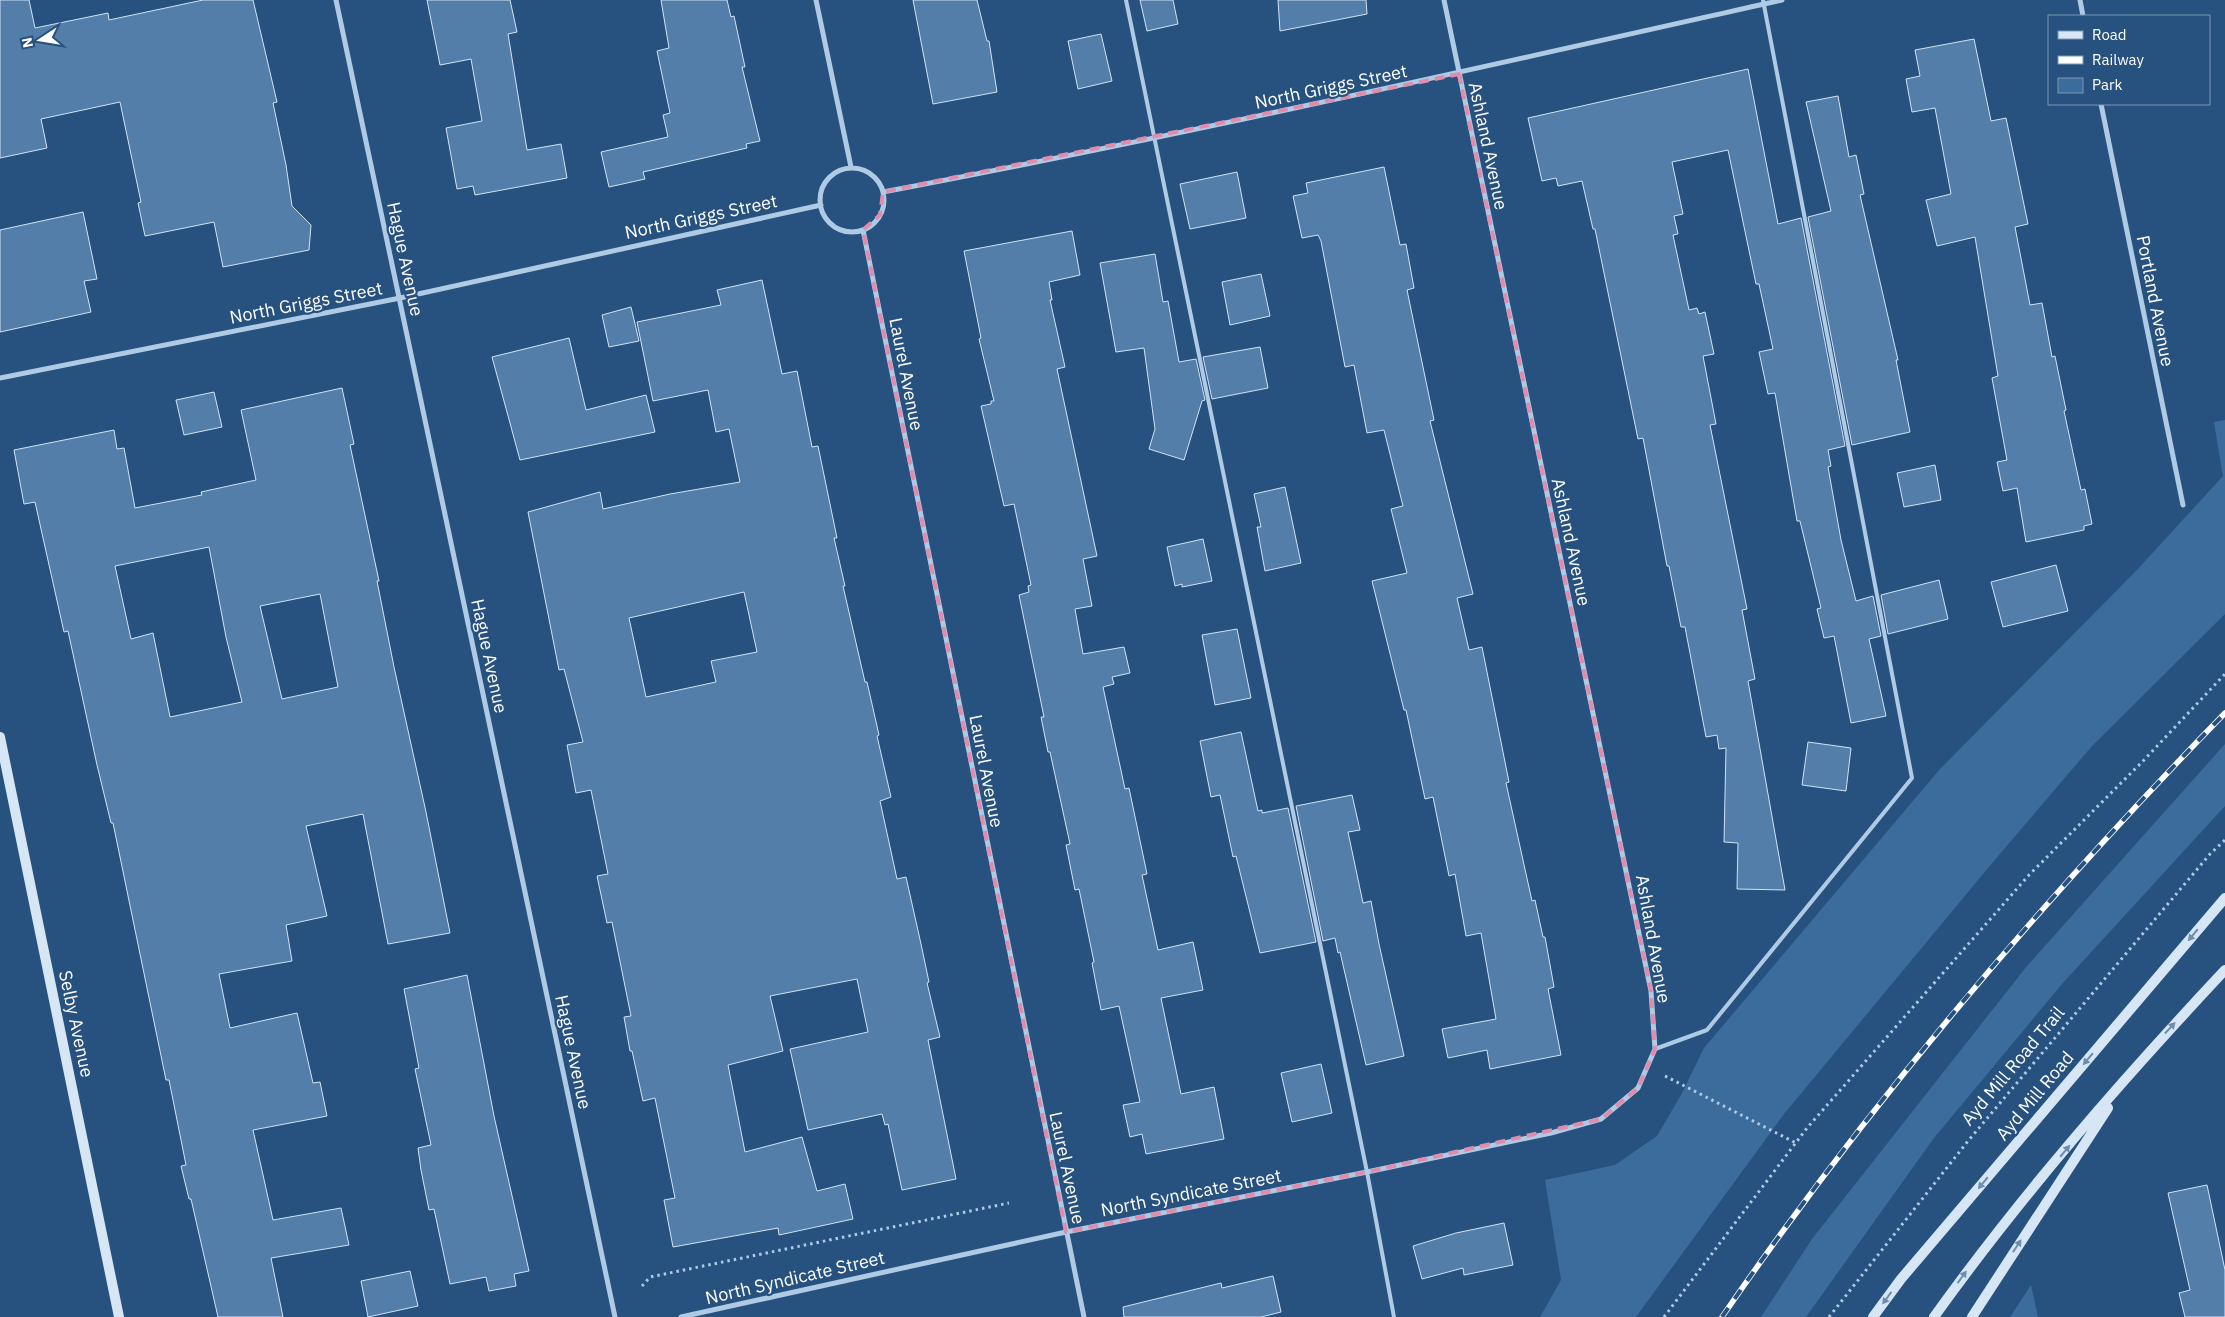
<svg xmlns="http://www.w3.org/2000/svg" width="2225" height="1317" font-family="'IBM Plex Sans',sans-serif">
	<rect width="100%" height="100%" fill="#27527f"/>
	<!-- green -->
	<path fill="#3c6c9c" d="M 2225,420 L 2225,614 L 2092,746 L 1993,862 L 1784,1114 L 1636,1317 L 1540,1317 L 1561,1280 L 1545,1180 L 1615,1165 L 1657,1136 L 1681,1095 L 1704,1048 L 1940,769 L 2136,571 L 2223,476 L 2214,422 Z
		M 2225,744 L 2225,806 L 2062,984 L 1934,1138 L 1806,1317 L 1761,1317 L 1812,1239 L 2027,966 Z
		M 2031,1285 L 2038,1317 L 2010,1317 Z"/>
	<!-- building -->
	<path fill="#547eaa" stroke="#d1e3f4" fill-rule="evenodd" d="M 0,0 L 29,0 L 35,28 L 108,13 L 109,20 L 203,0 L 253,0 L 277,102 L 273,103 L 286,165 L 292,206 L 311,225 L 309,250 L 223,267 L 214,222 L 145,236 L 138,203 L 141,202 L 120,102 L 41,119 L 47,148 L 0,158 Z
		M 427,0 L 510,0 L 517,32 L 508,34 L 527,150 L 561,144 L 567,178 L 475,195 L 473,186 L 457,189 L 446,128 L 482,121 L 471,59 L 440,65 Z
		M 661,0 L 727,0 L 731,17 L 734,16 L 745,67 L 742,67 L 760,141 L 746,144 L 747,148 L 643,172 L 645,179 L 609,187 L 601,152 L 668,137 L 663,115 L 670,113 L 657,51 L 669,48 Z
		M 913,0 L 977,0 L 987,41 L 989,41 L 997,92 L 933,104 Z
		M 1140,0 L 1173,0 L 1178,24 L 1147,31 Z
		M 1278,0 L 1366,0 L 1367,14 L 1280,31 Z
		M 1101,34 L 1112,81 L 1078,89 L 1068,41 Z
		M 1974,39 L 1991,121 L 2006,118 L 2028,224 L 2015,227 L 2030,305 L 2042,303 L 2052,357 L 2055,356 L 2066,410 L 2064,411 L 2081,490 L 2085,489 L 2092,524 L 2084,526 L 2084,530 L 2026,542 L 2017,488 L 2003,491 L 1997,462 L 2007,460 L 1992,378 L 1998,376 L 1975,237 L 1937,246 L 1926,200 L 1951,194 L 1935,108 L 1912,112 L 1906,79 L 1920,76 L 1915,50 Z
		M 1748,69 L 1778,224 L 1801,218 L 1845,446 L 1828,450 L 1831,466 L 1828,467 L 1841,540 L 1856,601 L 1873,596 L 1881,636 L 1869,639 L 1886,716 L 1851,723 L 1834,636 L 1824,638 L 1817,609 L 1821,608 L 1800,521 L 1797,521 L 1775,393 L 1768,394 L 1759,352 L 1773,349 L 1759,284 L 1756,284 L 1728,150 L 1672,162 L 1683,214 L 1674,216 L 1678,234 L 1673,235 L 1689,310 L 1697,308 L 1699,314 L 1705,312 L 1714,354 L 1703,356 L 1716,424 L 1710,425 L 1747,609 L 1742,610 L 1755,679 L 1748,681 L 1785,890 L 1737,889 L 1738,843 L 1724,842 L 1726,748 L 1719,749 L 1717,735 L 1706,737 L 1685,627 L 1681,627 L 1669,566 L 1667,566 L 1643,438 L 1638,439 L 1595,229 L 1593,229 L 1582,181 L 1558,186 L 1556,178 L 1542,181 L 1528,118 Z
		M 1838,96 L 1849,157 L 1856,155 L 1864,194 L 1860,195 L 1898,360 L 1896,360 L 1910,432 L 1852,445 L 1808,217 L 1831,211 L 1806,102 Z
		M 1384,167 L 1400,245 L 1406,244 L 1414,288 L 1407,290 L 1434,420 L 1430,421 L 1473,594 L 1457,598 L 1469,650 L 1482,647 L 1509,782 L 1506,783 L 1532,901 L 1535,900 L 1543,937 L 1545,937 L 1554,987 L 1548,989 L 1561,1055 L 1490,1069 L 1487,1050 L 1448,1058 L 1442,1029 L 1496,1019 L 1481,933 L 1466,936 L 1455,874 L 1449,876 L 1433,797 L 1425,799 L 1406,710 L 1404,710 L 1372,581 L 1407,573 L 1391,509 L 1403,506 L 1384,430 L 1367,433 L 1354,365 L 1345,367 L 1321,241 L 1318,235 L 1302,238 L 1293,196 L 1308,193 L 1306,183 Z
		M 1237,172 L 1246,218 L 1190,229 L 1180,184 Z
		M 83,212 L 97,279 L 84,281 L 91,312 L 0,332 L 0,230 Z
		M 1072,231 L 1080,275 L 1049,282 L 1052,300 L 1050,300 L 1065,367 L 1057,369 L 1097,556 L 1083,559 L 1092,606 L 1075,609 L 1083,654 L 1124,647 L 1130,673 L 1112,677 L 1114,684 L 1103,687 L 1125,789 L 1129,788 L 1147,874 L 1142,875 L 1158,950 L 1193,942 L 1203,990 L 1161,998 L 1181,1094 L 1214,1087 L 1224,1139 L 1146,1154 L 1142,1134 L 1130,1137 L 1123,1105 L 1140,1102 L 1119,1006 L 1101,1010 L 1092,963 L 1094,962 L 1079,889 L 1075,890 L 1066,845 L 1070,844 L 1050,752 L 1048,752 L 1041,717 L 1044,717 L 1019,595 L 1029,592 L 1028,586 L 1031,585 L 1014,504 L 1004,506 L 981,406 L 991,404 L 991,401 L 994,401 L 979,339 L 981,338 L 964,251 Z
		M 1155,254 L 1163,302 L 1168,301 L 1179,362 L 1196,359 L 1205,400 L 1202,401 L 1184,460 L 1149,449 L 1155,429 L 1144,348 L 1116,352 L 1100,263 Z
		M 1261,274 L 1270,316 L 1230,325 L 1222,282 Z
		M 762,280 L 782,374 L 797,371 L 812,447 L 818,446 L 837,538 L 834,538 L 845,586 L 843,586 L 865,682 L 867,682 L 879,735 L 877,736 L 891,797 L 880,801 L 897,879 L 906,877 L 921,944 L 929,982 L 927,983 L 940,1037 L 928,1040 L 956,1179 L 902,1190 L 888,1124 L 885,1125 L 882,1114 L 808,1130 L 790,1049 L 868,1032 L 857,979 L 770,996 L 783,1051 L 728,1065 L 745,1152 L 802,1137 L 817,1191 L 845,1184 L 853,1219 L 779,1235 L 778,1228 L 673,1247 L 664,1200 L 675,1198 L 655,1098 L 643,1101 L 632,1051 L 630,1051 L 624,1017 L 631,1016 L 612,922 L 607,923 L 597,876 L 608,874 L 591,790 L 576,793 L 567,745 L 583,742 L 564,669 L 559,670 L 528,512 L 600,492 L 603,509 L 670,494 L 740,482 L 729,429 L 716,432 L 708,390 L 653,401 L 637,322 L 721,305 L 717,290 ZM 744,592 L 757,652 L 711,661 L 716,682 L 646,697 L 629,618 Z
		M 631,307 L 639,341 L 609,347 L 602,315 Z
		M 569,338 L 586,410 L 646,395 L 655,432 L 520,460 L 492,357 Z
		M 1260,347 L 1268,388 L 1212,399 L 1203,357 Z
		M 342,388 L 354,444 L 350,445 L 379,581 L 377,581 L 394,667 L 426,812 L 450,933 L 388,944 L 363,814 L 306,826 L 327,916 L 286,925 L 292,961 L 219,974 L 230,1028 L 297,1013 L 313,1083 L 320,1082 L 327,1116 L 253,1130 L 273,1220 L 341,1208 L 349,1245 L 271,1258 L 283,1317 L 218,1317 L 191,1199 L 189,1199 L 181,1166 L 186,1165 L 169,1080 L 166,1080 L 113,823 L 111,823 L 97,765 L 68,631 L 64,632 L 35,502 L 24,504 L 14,450 L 114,430 L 117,449 L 124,448 L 135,508 L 202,495 L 201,492 L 256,480 L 241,410 ZM 209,547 L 226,637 L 242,702 L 170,717 L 153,633 L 131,639 L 115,566 ZM 320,594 L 338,687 L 282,699 L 260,606 Z
		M 214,392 L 222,427 L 184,435 L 176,400 Z
		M 1935,465 L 1941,500 L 1904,507 L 1897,473 Z
		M 1285,487 L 1301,563 L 1265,571 L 1257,527 L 1261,527 L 1254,494 Z
		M 1203,539 L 1212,581 L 1182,587 L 1182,584 L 1175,586 L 1167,547 Z
		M 2056,565 L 2068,611 L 2003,627 L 1991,582 Z
		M 1939,580 L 1948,619 L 1888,634 L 1881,595 Z
		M 1237,629 L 1251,698 L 1215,705 L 1202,635 Z
		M 1241,732 L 1258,811 L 1262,810 L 1262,813 L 1288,808 L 1316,942 L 1260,953 L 1236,856 L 1233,857 L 1220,795 L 1211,797 L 1200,741 Z
		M 1808,742 L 1851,748 L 1846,791 L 1802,785 Z
		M 1352,795 L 1360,830 L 1348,832 L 1363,903 L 1371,901 L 1379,944 L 1404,1056 L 1366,1065 L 1340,952 L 1338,953 L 1335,938 L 1323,941 L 1296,806 Z
		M 467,975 L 494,1116 L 529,1271 L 514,1274 L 516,1286 L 489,1291 L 486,1277 L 450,1284 L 434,1209 L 429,1210 L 421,1170 L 418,1148 L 431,1145 L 415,1069 L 419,1068 L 404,989 Z
		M 1321,1064 L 1332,1113 L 1292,1122 L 1281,1073 Z
		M 2207,1185 L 2225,1270 L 2225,1317 L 2185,1317 L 2179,1293 L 2190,1290 L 2168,1193 Z
		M 1504,1223 L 1513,1265 L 1464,1275 L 1463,1268 L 1422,1279 L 1413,1246 L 1456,1233 Z
		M 410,1271 L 418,1306 L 368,1317 L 361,1281 Z
		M 1273,1276 L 1281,1312 L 1261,1317 L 1124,1317 L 1123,1307 L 1221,1283 L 1222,1288 Z"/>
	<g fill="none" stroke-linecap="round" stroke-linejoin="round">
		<!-- path -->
		<path stroke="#aecae5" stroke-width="3" stroke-dasharray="2.5 4" stroke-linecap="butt" d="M 1665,1076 L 1796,1143
			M 642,1286 L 650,1277 L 1009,1203
			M 1664,1317 L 1807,1128 L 2029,875 L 2144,760 L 2225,674
			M 1829,1317 L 1968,1141 L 2210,854 L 2225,840"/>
		<!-- lane -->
		<path stroke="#aecae5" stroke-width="4" d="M 1126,0 L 1367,1172 L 1394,1317
			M 1655,1049 L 1707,1030 L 1912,778 L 1763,0"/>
		<!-- street -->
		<path stroke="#aecae5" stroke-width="5" d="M 336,0 L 615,1317
			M 816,0 L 851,167
			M 2080,0 L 2083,16
			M 2101,104 L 2183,505
			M820 200a32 32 0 1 1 64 0a32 32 0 1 1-64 0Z
			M 883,192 C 1184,135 1483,67 1782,0
			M 863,230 L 1084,1317
			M 0,378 L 400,298 L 821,205
			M 681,1317 L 1066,1232 L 1367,1172 L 1551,1133 L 1601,1119 L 1638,1088 L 1655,1049 L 1651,991 L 1444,0"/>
		<!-- secondary -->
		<path stroke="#d7e6f5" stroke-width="10" d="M 0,737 L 119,1317
			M 1873,1317 L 1901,1279 L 2225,898
			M 1934,1317 C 2022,1194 2122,1080 2225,970
			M 1972,1317 L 2108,1108"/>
		<!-- rail casing -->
		<g stroke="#fff" stroke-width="5.5">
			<path id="rail" d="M 1722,1317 C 1871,1100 2042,901 2225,713"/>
		</g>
		<!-- rail -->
		<use href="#rail" stroke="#27527f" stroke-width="4" stroke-dasharray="11" stroke-linecap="butt"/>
	</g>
	<!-- one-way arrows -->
	<defs><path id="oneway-solid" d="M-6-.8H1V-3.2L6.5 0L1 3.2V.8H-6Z" transform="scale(1.25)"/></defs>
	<g fill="#6d8dae">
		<use href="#oneway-solid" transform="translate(2193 935) rotate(130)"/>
		<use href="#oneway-solid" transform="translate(2170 1028) rotate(-47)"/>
		<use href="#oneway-solid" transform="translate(2088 1059) rotate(130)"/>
		<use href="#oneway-solid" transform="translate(2065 1151) rotate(-50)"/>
		<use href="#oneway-solid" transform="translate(1983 1183) rotate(130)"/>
		<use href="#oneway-solid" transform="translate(2017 1246) rotate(-57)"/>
		<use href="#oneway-solid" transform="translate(1962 1277) rotate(-54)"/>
		<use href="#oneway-solid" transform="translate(1887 1298) rotate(126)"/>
	</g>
	<!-- marked area -->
	<path fill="none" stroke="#e08cad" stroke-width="4" stroke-dasharray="10 6" stroke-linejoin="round" d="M 1459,74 L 1651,991 L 1655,1049 L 1638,1088 L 1601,1119 L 1367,1172 L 1066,1232 L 863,230 L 880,215 L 883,192 Z"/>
	<g text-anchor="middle" stroke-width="4.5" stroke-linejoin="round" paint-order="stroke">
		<!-- street labels -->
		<g font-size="18" fill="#fff" stroke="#27527f">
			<text transform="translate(1331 87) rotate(-12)" y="6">North Griggs Street</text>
			<text transform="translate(1488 146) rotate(78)" y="6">Ashland Avenue</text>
			<text transform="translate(701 217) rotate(-12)" y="6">North Griggs Street</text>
			<text transform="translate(405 259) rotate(78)" y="6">Hague Avenue</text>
			<text transform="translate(2155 301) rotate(79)" y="6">Portland Avenue</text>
			<text transform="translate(306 303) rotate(-11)" y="6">North Griggs Street</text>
			<text transform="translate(906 374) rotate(79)" y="6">Laurel Avenue</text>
			<text transform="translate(1571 542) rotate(78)" y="6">Ashland Avenue</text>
			<text transform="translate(489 656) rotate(78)" y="6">Hague Avenue</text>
			<text transform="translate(986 771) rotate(79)" y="6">Laurel Avenue</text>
			<text transform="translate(1653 939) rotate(80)" y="6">Ashland Avenue</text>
			<text transform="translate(76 1024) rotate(78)" y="6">Selby Avenue</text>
			<text transform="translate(573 1052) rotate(78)" y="6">Hague Avenue</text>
			<text transform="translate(2013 1066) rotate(-50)" y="6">Ayd Mill Road Trail</text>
			<text transform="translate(2035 1096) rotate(-50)" y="6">Ayd Mill Road</text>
			<text transform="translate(1067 1168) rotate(78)" y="6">Laurel Avenue</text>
			<text transform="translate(1191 1193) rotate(-11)" y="6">North Syndicate Street</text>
			<text transform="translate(795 1278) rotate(-13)" y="6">North Syndicate Street</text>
		</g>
	</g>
	<!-- legend -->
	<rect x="2048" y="15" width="162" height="90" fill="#27527f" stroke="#7d97b2"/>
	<rect x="2058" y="31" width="25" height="8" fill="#d7e6f5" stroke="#7d97b2"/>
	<text x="2092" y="40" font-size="15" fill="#ffffff">Road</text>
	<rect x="2058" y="56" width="25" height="8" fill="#ffffff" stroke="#7d97b2"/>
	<text x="2092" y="65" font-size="15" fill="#ffffff">Railway</text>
	<rect x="2058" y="78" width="25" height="15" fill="#3c6c9c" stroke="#7d97b2"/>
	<text x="2092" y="90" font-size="15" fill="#ffffff">Park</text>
	<!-- north arrow -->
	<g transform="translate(40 40) rotate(258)" stroke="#27527f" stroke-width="4" paint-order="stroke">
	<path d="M0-4L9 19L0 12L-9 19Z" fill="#ffffff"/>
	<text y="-8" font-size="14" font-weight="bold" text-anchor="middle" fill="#ffffff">N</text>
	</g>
</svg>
